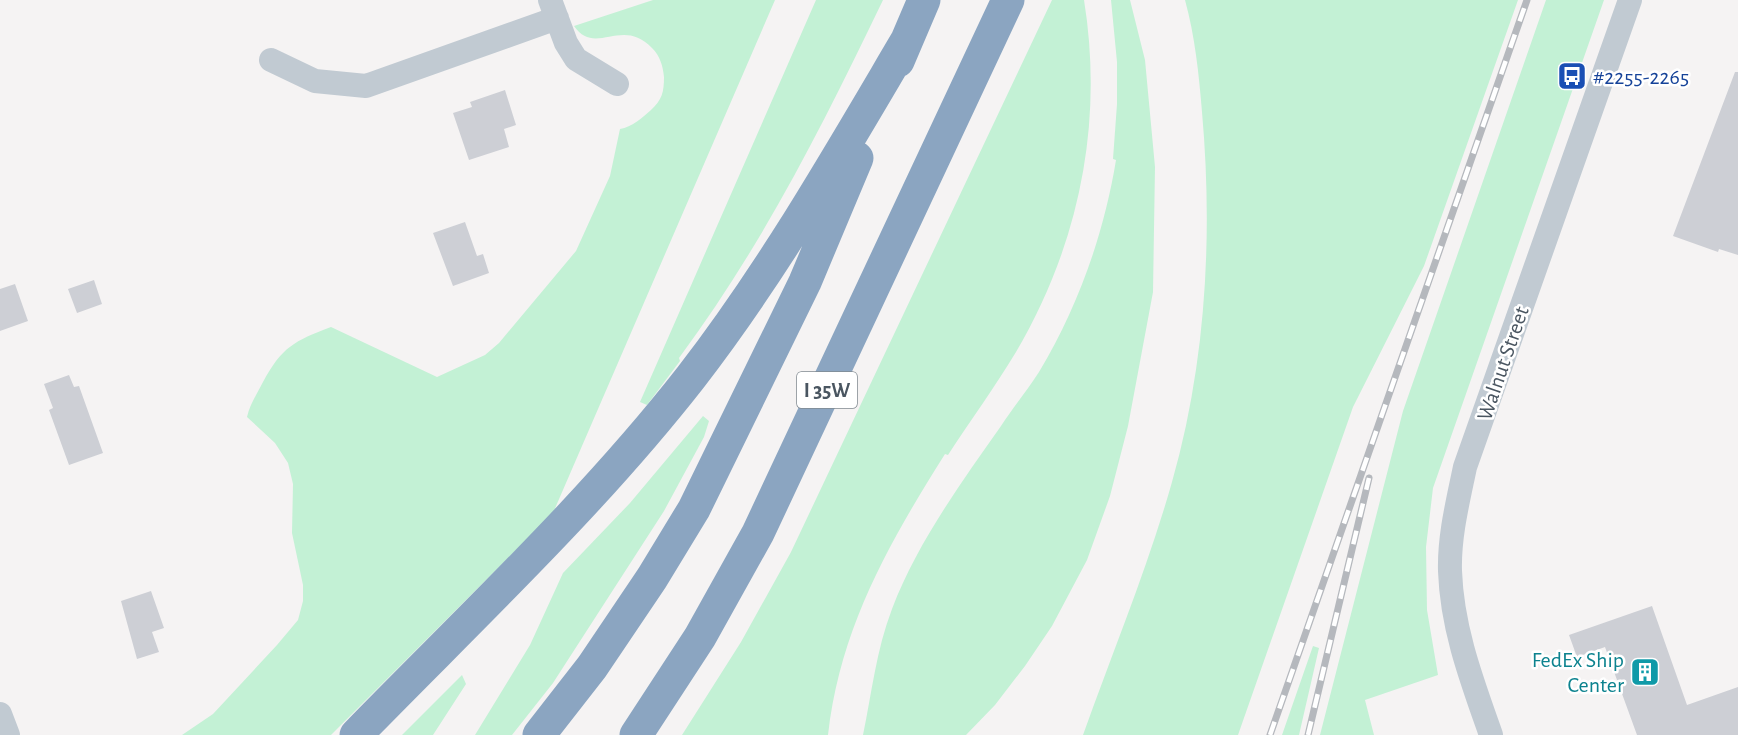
<svg xmlns="http://www.w3.org/2000/svg" width="1738" height="735" font-family="'Alegreya Sans',sans-serif">
	<rect width="100%" height="100%" fill="#f5f3f3"/>
	<!-- green -->
	<path fill="#c3f1d5" d="M 653,0 L 775,0 L 553,513 L 331,735 L 182,735 L 213,714 L 277,645 L 298,620 L 303,601 L 303,585 L 292,533 L 293,484 L 288,463 L 275,443 L 247,417 C 250,404 257,394 263,382 C 282,347 294,341 331,327 L 437,377 L 485,355 L 499,343 L 576,251 L 610,176 L 620,129 C 632,127 642,118 651,110 C 662,100 664,92 664,77 C 663,66 660,56 652,48 C 622,16 595,57 574,26 Z
		M 816,0 L 883,0 C 822,127 762,246 679,358 L 680,361 L 647,405 L 640,402 Z
		M 1052,0 L 1084,0 C 1104,123 1079,245 1016,352 C 995,387 970,421 948,455 L 945,454 C 889,543 840,628 828,735 L 682,735 L 741,642 L 791,552 Z
		M 1111,0 L 1130,0 L 1145,60 L 1155,167 L 1153,292 L 1128,426 L 1110,496 L 1087,560 L 1052,626 L 1025,666 L 995,705 L 966,735 L 863,735 C 872,692 876,651 892,609 C 917,543 961,483 1001,426 C 1014,406 1026,392 1039,372 C 1078,307 1104,234 1116,160 L 1113,159 L 1117,104 L 1117,62 Z
		M 1185,0 L 1518,0 L 1424,266 L 1353,407 L 1238,735 L 1083,735 C 1113,651 1148,567 1172,482 C 1206,363 1213,235 1202,112 C 1199,75 1195,36 1185,0 Z
		M 1546,0 L 1604,0 L 1433,488 L 1426,547 L 1427,610 L 1438,675 L 1365,700 L 1374,735 L 1320,735 L 1403,411 Z
		M 703,416 L 709,421 L 704,437 L 664,511 L 553,683 L 512,735 L 475,735 L 530,645 L 563,573 L 630,503 Z
		M 1313,646 L 1319,648 L 1299,735 L 1282,735 Z
		M 462,675 L 466,684 L 433,735 L 402,735 Z"/>
	<!-- building -->
	<path fill="#cdcfd5" d="M 1735,72 L 1738,72 L 1738,255 L 1719,249 L 1718,252 L 1673,236 Z
		M 505,90 L 516,125 L 504,129 L 509,147 L 469,160 L 453,113 L 472,107 L 470,102 Z
		M 465,222 L 477,256 L 483,254 L 489,273 L 453,286 L 433,233 Z
		M 94,280 L 102,304 L 77,313 L 68,289 Z
		M 15,284 L 28,321 L 0,331 L 0,289 Z
		M 69,375 L 74,387 L 79,386 L 103,453 L 69,465 L 49,410 L 53,408 L 44,384 Z
		M 151,591 L 164,628 L 152,632 L 159,652 L 137,659 L 121,601 Z
		M 1652,606 L 1687,705 L 1738,687 L 1738,735 L 1637,735 L 1605,647 L 1577,657 L 1569,635 Z"/>
	<g fill="none" stroke-linecap="round" stroke-linejoin="round">
		<!-- minor -->
		<path stroke="#c1cad2" stroke-width="24" d="M 550,0 L 566,43 L 576,59 L 617,84
			M 271,60 L 315,81 L 366,86 L 557,18
			M 0,714 L 8,735
			M 1491,735 C 1472,681 1452,629 1450,571 C 1449,536 1458,501 1465,467 L 1630,0"/>
		<!-- highway -->
		<path stroke="#8ba5c1" stroke-width="33" d="M 898,61 L 924,0
			M 356,735 C 470,618 591,505 691,377 C 773,271 839,155 907,40
			M 539,735 L 592,667 L 652,578 L 694,509 L 805,282 L 857,158
			M 636,735 L 700,637 L 758,533 L 1008,0"/>
		<!-- rail casing -->
		<g stroke="#b5b8bd" stroke-width="7">
			<path id="rail" d="M 1270,735 L 1527,0
				M 1308,735 L 1369,478"/>
		</g>
		<!-- rail -->
		<use href="#rail" stroke="#fff" stroke-width="4.5" stroke-dasharray="14" stroke-linecap="butt"/>
	</g>
	<!-- icons -->
	<defs>
		<g id="bus-square" transform="scale(1.5)"><rect x="-9" y="-9" width="18" height="18" rx="4" fill="#1a4fb4" stroke="#fff"/><path d="M-5-6H5V4H4V6H2V4H-2V6H-4V4H-5ZM-3.5-4V0h7V-4ZM-3.5 1.2v1.5H-2V1.2ZM2 1.2v1.5H3.5V1.2Z" fill="#fff"/></g>
		<g id="building-square" transform="scale(1.5)"><rect x="-9" y="-9" width="18" height="18" rx="4" fill="#0f9aa8" stroke="#fff"/><path d="M-4-6H4V6H1V3H-1V6H-4ZM-2.5-4.3h1.7v1.8h-1.7ZM.8-4.3h1.7v1.8H.8ZM-2.5-1h1.7V.8h-1.7ZM.8-1h1.7V.8H.8Z" fill="#fff"/></g>
	</defs>
	<g fill-rule="evenodd">
		<use href="#bus-square" x="1572" y="76"/>
		<use href="#building-square" x="1645" y="672"/>
	</g>
	<g text-anchor="middle" stroke-width="5" stroke-linejoin="round" paint-order="stroke">
		<!-- shield labels -->
		<rect fill="#fff" stroke="#808990" stroke-width="1.5" x="797" y="372" width="60" height="36" rx="4.5"/>
		<g font-size="21" font-weight="bold" fill="#4a5661">
			<text x="827" y="397">I 35W</text>
		</g>
		<!-- transit labels -->
		<g font-size="22" fill="#164399" stroke="#fff" text-anchor="start">
			<text x="1593" y="84">#2255-2265</text>
		</g>
		<!-- street labels -->
		<g font-size="22" fill="#4a5661" stroke="#fff">
			<text transform="translate(1502 363) rotate(-71)" y="8">Walnut Street</text>
		</g>
		<!-- culture labels -->
		<g font-size="22" fill="#0d838f" stroke="#fff" text-anchor="end">
			<text x="1624" y="667">FedEx Ship<tspan x="1624" dy="25">Center</tspan></text>
		</g>
	</g>
</svg>
